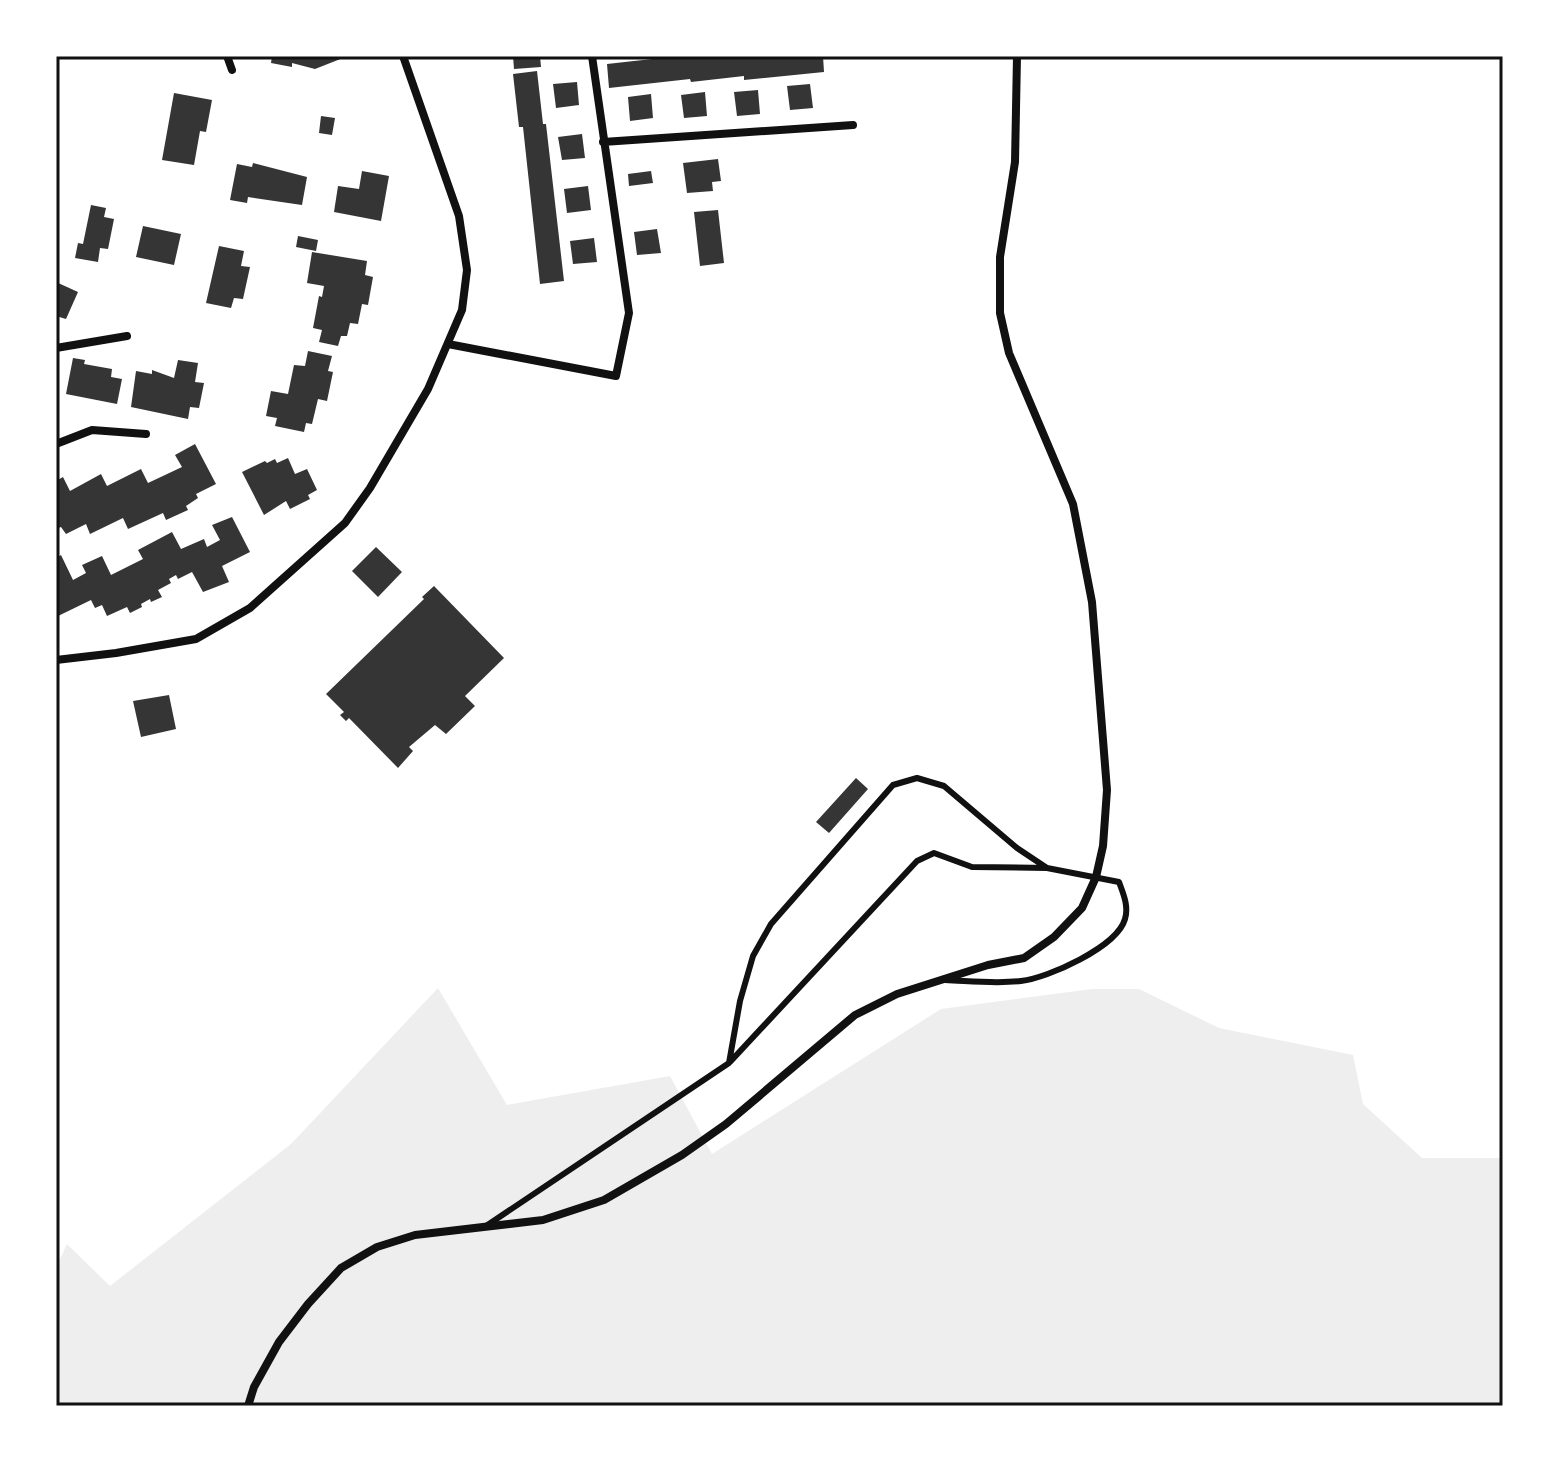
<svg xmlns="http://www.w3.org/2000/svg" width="1559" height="1462" font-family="Lora,serif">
	<rect width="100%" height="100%" fill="#fff"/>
	<!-- green -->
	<path fill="#eee" d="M 438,988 L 507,1105 L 670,1076 L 712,1154 L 941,1009 L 1092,989 L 1139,989 L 1219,1028 L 1353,1055 L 1363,1104 L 1422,1158 L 1503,1158 L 1503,1406 L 56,1406 L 56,1268 L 67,1244 L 110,1286 L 291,1144 Z"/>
	<!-- building -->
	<path fill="#353535" d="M 272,56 L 348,56 L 315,69 L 292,63 L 292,67 L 271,63 Z
		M 513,56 L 540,56 L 541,67 L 514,69 Z
		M 679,56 L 688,56 L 688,59 L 713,56 L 823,56 L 824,72 L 744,80 L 744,76 L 691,82 L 690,79 L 609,88 L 607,64 Z
		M 537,71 L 543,124 L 546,124 L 564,281 L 540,284 L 523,127 L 519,127 L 513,74 Z
		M 577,82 L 579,105 L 556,108 L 553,84 Z
		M 810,84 L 813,108 L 790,110 L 787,86 Z
		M 758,90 L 760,114 L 737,116 L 734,92 Z
		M 705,92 L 707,116 L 684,118 L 681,95 Z
		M 174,93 L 212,100 L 206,132 L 200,131 L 194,165 L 162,160 Z
		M 651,94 L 653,118 L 630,121 L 628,97 Z
		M 321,116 L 335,118 L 332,135 L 319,133 Z
		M 582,134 L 585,158 L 562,160 L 558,137 Z
		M 718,159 L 721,181 L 712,182 L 713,191 L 687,193 L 683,163 Z
		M 253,163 L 307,177 L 302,205 L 248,197 L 247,203 L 230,200 L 237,164 L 252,167 Z
		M 362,171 L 389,176 L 381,221 L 334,212 L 338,186 L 359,189 Z
		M 651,171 L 653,183 L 629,186 L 628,174 Z
		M 588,186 L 591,210 L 567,213 L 564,189 Z
		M 91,205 L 106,208 L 104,217 L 114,219 L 108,249 L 100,248 L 98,262 L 75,258 L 78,243 L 83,244 Z
		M 718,210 L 724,263 L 700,266 L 694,212 Z
		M 143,226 L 181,234 L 174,265 L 136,257 Z
		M 657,229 L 661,253 L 637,255 L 634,232 Z
		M 298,236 L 318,240 L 316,251 L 296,247 Z
		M 594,238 L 597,262 L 573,264 L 570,241 Z
		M 219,246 L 244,251 L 241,266 L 250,267 L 243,299 L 234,298 L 231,308 L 206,303 Z
		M 312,252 L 367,261 L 365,275 L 373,277 L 368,305 L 362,304 L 358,324 L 350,323 L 347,336 L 341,336 L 338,346 L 319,342 L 322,330 L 313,328 L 319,296 L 322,297 L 324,286 L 307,283 Z
		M 56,282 L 78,292 L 66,319 L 56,316 Z
		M 308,351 L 332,356 L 328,371 L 333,372 L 327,401 L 318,399 L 312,424 L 306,423 L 304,432 L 275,426 L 277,418 L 266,416 L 271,391 L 288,394 L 294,365 L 305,366 Z
		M 73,358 L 85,360 L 84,364 L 112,369 L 111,377 L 122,379 L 117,404 L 66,394 Z
		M 178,360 L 198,363 L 195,382 L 204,383 L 199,408 L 190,407 L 188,419 L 131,407 L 136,371 L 152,374 L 152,370 L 174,378 Z
		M 195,444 L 216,484 L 196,494 L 198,498 L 186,506 L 188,510 L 166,520 L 163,513 L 128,529 L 123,518 L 90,534 L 86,524 L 66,534 L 61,527 L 56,529 L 56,481 L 63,477 L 70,491 L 101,474 L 107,486 L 141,469 L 148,483 L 182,467 L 175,455 Z
		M 288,458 L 295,474 L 307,469 L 317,490 L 308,495 L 310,499 L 290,509 L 286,501 L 264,515 L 242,472 L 265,461 L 267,463 L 275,459 L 277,463 Z
		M 232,517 L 250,552 L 222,566 L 229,582 L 203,592 L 192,572 L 178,579 L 176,575 L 169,579 L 171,583 L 158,590 L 162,597 L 151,602 L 150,599 L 141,604 L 142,607 L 130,613 L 127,607 L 107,616 L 102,605 L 95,608 L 91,600 L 56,617 L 56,558 L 61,555 L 73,580 L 86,573 L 82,565 L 102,556 L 111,575 L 143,559 L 138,550 L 172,532 L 181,549 L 204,539 L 207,547 L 220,540 L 212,525 Z
		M 376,547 L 402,572 L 378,597 L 352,571 Z
		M 434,586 L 504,658 L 465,696 L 475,706 L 446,734 L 435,725 L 409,747 L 413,751 L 398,768 L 349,718 L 346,721 L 340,715 L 344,712 L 326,694 L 424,599 L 422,597 Z
		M 169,695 L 176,729 L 141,737 L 133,701 Z
		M 856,778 L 868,789 L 829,833 L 816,822 Z"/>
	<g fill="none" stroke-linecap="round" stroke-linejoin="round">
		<!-- service -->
		<path stroke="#111" stroke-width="6" d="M 730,1062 L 917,861 L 934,853 L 972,867 L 1047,868
			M 486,1226 L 729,1063 L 740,1001 L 753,956 L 771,924 L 893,785 L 917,778 L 944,786 L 1017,848 L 1047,868 L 1119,882 C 1123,893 1129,906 1125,919 C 1117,947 1048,978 1021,981 C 996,984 970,981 945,980"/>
		<!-- minor -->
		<path stroke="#111" stroke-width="8" d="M 227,56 L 232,70
			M 603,142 L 853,125
			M 448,344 L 616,376 L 629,313 L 592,56
			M 56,348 L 127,336
			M 56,444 L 92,430 L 146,434
			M 56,660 L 116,653 L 196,639 L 250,608 L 345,523 L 370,488 L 428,389 L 462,310 L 467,270 L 459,216 L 403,56
			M 248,1406 L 254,1387 L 279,1342 L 308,1304 L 341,1268 L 377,1247 L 415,1235 L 543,1220 L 604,1200 L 682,1155 L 726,1124 L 855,1015 L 897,994 L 988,965 L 1024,958 L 1054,937 L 1082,908 L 1096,877 L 1103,846 L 1107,790 L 1092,602 L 1073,504 L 1009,353 L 1000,313 L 1000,257 L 1015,162 L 1017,56"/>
	</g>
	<!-- border -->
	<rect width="1559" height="1462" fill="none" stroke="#ffffff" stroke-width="116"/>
	<rect x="58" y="58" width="1443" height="1346" fill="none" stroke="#111" stroke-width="3"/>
</svg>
